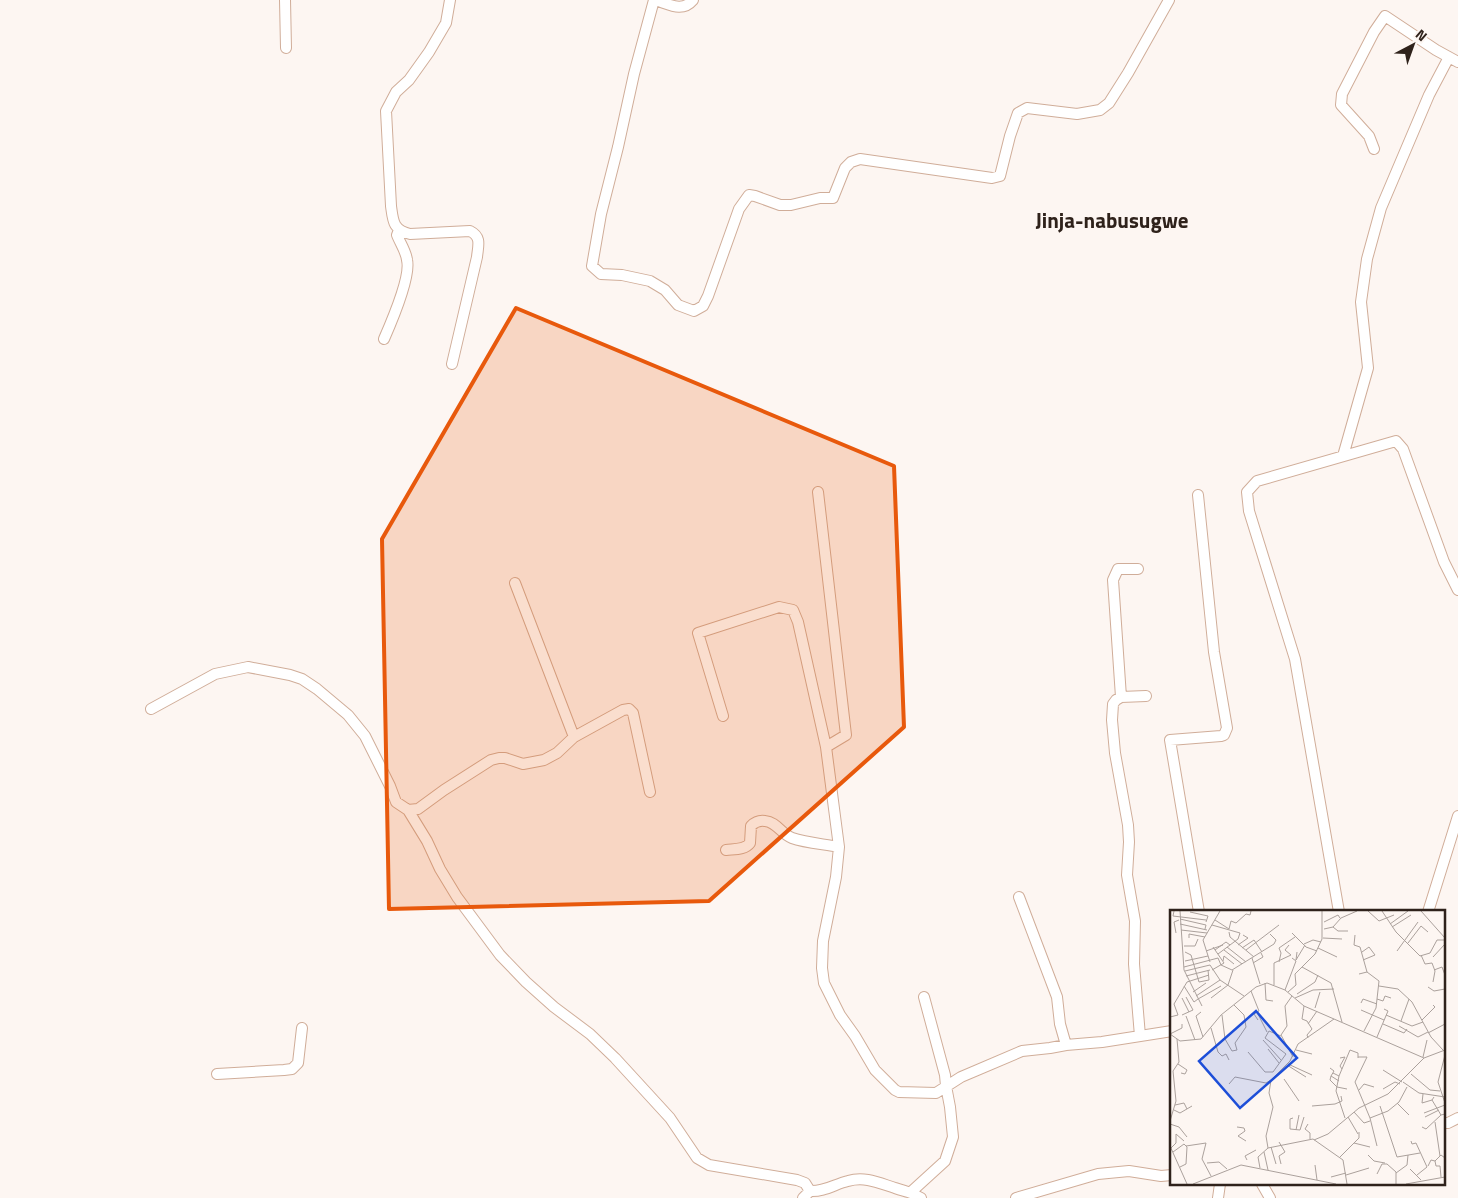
<svg xmlns="http://www.w3.org/2000/svg" width="1458" height="1198" font-family="'Titillium Web',sans-serif">
	<rect width="100%" height="100%" fill="#fdf6f2"/>
	<g fill="none" stroke-linecap="round" stroke-linejoin="round">
		<!-- minor casing -->
		<g stroke="#d0ad99" stroke-width="12">
			<path id="minor" d="M 285,0 L 286,48
				M 450,0 L 446,23 L 429,52 L 409,80 L 396,92 L 386,111 L 391,206 C 393,221 393,230 410,234 L 470,231 C 482,237 478,246 477,257 L 452,364
				M 654,0 L 634,74 L 618,147 L 601,214 L 592,266 L 601,274 L 622,275 L 650,281 L 665,290 L 678,305 L 694,311 L 703,306 L 708,296 L 739,209 L 749,195 L 755,196 L 780,205 L 791,205 L 820,198 L 833,198 L 845,168 L 851,162 L 860,159 L 992,178 L 1000,176 L 1010,136 L 1018,113 L 1027,108 L 1077,114 L 1100,110 L 1109,103 L 1128,73 L 1169,0
				M 655,0 C 669,4 682,13 693,0
				M 1374,149 L 1369,136 L 1341,105 L 1342,94 L 1374,32 L 1385,16 L 1436,50 L 1458,62
				M 384,339 C 391,323 411,276 407,260 C 406,251 400,243 397,235 L 399,230
				M 1343,456 L 1368,368 L 1361,302 L 1367,259 L 1381,208 L 1429,95 L 1449,57
				M 818,492 L 846,735 L 826,747 L 839,847 L 836,877 L 823,941 L 822,968 L 824,983 L 840,1015 L 855,1036 L 875,1070 L 895,1090 L 899,1092 L 936,1093 L 961,1077 L 1022,1051 L 1050,1048 L 1066,1045 L 1102,1042 L 1172,1031
				M 1198,495 L 1214,652 L 1227,728 L 1224,735 L 1221,736 L 1170,740 L 1199,912
				M 515,583 L 574,737
				M 1121,697 L 1113,580 L 1118,569 L 1138,569
				M 151,709 L 215,674 L 248,667 L 290,675 L 302,679 L 317,689 L 348,715 L 365,736 L 390,786 L 396,802 L 408,810 L 427,841 L 440,869 L 457,897 L 500,955 L 526,982 L 554,1007 L 590,1034 L 615,1058 L 670,1118 L 697,1158 L 709,1165 L 797,1180 L 805,1183 L 810,1191
				M 723,716 L 698,633 L 779,607 L 793,610 L 798,622 L 826,747
				M 408,810 L 418,809 L 444,790 L 491,760 L 499,758 L 505,758 L 523,764 L 544,760 L 557,753 L 574,737 L 623,710 L 629,709 L 633,713 L 650,792
				M 726,850 C 734,849 745,850 750,843 L 751,826 C 755,822 759,820 765,821 C 777,822 781,834 792,838 C 806,843 824,844 839,847
				M 1019,897 L 1057,997 L 1060,1024 L 1066,1045
				M 1339,912 L 1295,659 L 1249,511 L 1247,492 L 1257,481 L 1396,441 L 1403,449 L 1444,562 L 1458,590
				M 1428,912 L 1458,816
				M 1140,1036 L 1134,964 L 1135,921 L 1127,875 L 1129,842 L 1128,825 L 1115,753 L 1112,720 L 1113,704 L 1116,700 L 1121,697 L 1146,696
				M 217,1074 L 284,1070 L 292,1069 L 298,1063 L 302,1028
				M 1444,1123 L 1448,1123 L 1458,1118
				M 1262,1184 L 1270,1198
				M 911,1192 L 945,1161 L 953,1137 L 950,1107 L 946,1086 L 945,1075 L 924,997
				M 803,1198 L 810,1191 C 824,1192 835,1184 848,1181 C 865,1176 879,1183 895,1188 C 906,1192 910,1191 921,1198
				M 1016,1198 L 1098,1174 L 1129,1171 L 1161,1176 L 1172,1175
				M 1218,1198 L 1220,1184"/>
		</g>
		<!-- minor -->
		<use href="#minor" stroke="#fff" stroke-width="10"/>
	</g>
	<!-- marked area -->
	<path fill="#e8590c" fill-opacity="0.2" stroke="#e8590c" stroke-width="4" stroke-linejoin="round" d="M 516,308 L 894,466 L 904,727 L 709,901 L 389,909 L 382,539 Z"/>
	<g text-anchor="middle" stroke-width="4" stroke-linejoin="round" paint-order="stroke">
		<!-- quarter labels -->
		<g font-size="21" font-weight="bold" fill="#2f221b" stroke="#fdf6f2">
			<text x="1112" y="228">Jinja-nabusugwe</text>
		</g>
	</g>
	<!-- overview -->
	<g transform="translate(1170 910)">
		<rect width="275" height="275" fill="#fdf6f2"/>
		<path fill="none" stroke="#aba19c" stroke-width="1" d="M 4,1 L 3,6 L 36,10M 10,1 L 14,60 L 32,96M 198,1 L 209,11 L 224,5M 212,1 L 226,22 L 250,46 L 260,43 L 267,30 L 275,30M 251,1 L 275,28M 20,2 L 38,6 L 36,12M 10,9 L 36,15 L 35,19M 45,10 L 59,19M 154,12 L 168,5 L 170,8M 10,14 L 37,20M 220,14 L 238,1M 42,15 L 70,23 L 68,29 L 48,44M 163,17 L 171,8 L 187,1M 222,17 L 241,5M 59,19 L 61,11 L 66,13 L 76,4 L 80,5 L 81,1M 154,19 L 163,17 L 168,21 L 178,21M 11,20 L 37,23M 59,22 L 60,27 L 84,47M 6,23 L 4,12 L 9,10M 122,23 L 136,37 L 147,41M 185,25 L 184,35 L 190,37 L 197,62M 19,28 L 19,24 L 35,27M 153,28 L 172,29M 238,33 L 251,16 L 258,22M 134,34 L 143,30 L 151,32M 68,35 L 78,28 L 73,25M 14,36 L 25,36 L 28,29M 57,37 L 76,52M 72,38 L 84,30 L 92,42M 148,38 L 167,47M 45,40 L 56,32 L 60,35M 54,40 L 72,54M 76,40 L 109,15M 36,41 L 53,35M 227,41 L 248,12M 15,42 L 21,45 L 29,72 L 39,70 L 38,60M 127,42 L 126,50 L 135,35M 192,42 L 199,37 L 205,45 L 193,50M 251,45 L 255,54 L 262,53 L 265,61 L 263,72M 263,47 L 275,34M 82,48 L 90,74M 15,51 L 38,46M 53,51 L 54,46 L 64,54M 40,52 L 33,30 L 50,1M 109,52 L 111,43 L 109,38 L 125,27M 83,53 L 93,47 L 91,43M 14,57 L 48,48 L 51,55 L 62,60 L 104,34 L 106,30 L 100,24M 132,57 L 161,73 L 172,112M 42,60 L 54,53 L 43,37M 264,60 L 272,57 L 275,65M 15,61 L 40,55 L 50,70 L 74,86M 189,64 L 197,62 L 209,71 L 206,98 L 194,121M 16,66 L 40,60M 95,73 L 96,90 L 103,91M 58,75 L 63,60M 104,75 L 104,53 L 121,45 L 115,40 L 119,35M 14,76 L 24,92 L 28,89M 209,76 L 228,79 L 242,92 L 261,127 L 273,140M 258,77 L 264,81 L 275,79M 115,80 L 126,51 L 122,48M 81,81 L 89,101 L 84,104 L 88,110M 23,82 L 36,73M 118,82 L 126,75 L 125,64 L 145,44 L 152,29 L 152,1M 127,84 L 145,72 L 148,65M 26,86 L 50,70M 122,86 L 115,96 L 117,116 L 111,125 L 123,147M 12,88 L 19,102M 41,88 L 58,75M 125,88 L 143,80 L 164,79M 28,89 L 51,76M 207,89 L 213,91 L 215,86 L 221,88M 191,93 L 193,89 L 207,94M 134,96 L 132,109 L 137,111M 145,98 L 150,82M 191,100 L 214,110M 31,102 L 26,106 L 33,127M 88,104 L 97,122M 12,105 L 23,100 L 16,87M 52,105 L 55,129 L 62,141 L 67,140 L 65,133 L 76,117 L 74,105 L 64,95M 216,105 L 242,116 L 253,112M 16,106 L 25,130M 0,107 L 8,105 L 4,94 L 17,72 L 39,65M 252,110 L 265,97 L 263,95M 137,111 L 142,119 L 137,125 L 138,128M 231,111 L 239,89M 138,114 L 147,101M 213,114 L 234,123 L 237,119M 229,116 L 248,127 L 258,122M 41,118 L 48,142 L 52,146 L 56,144 L 59,150M 258,123 L 275,114M 0,124 L 10,131 L 31,129 L 51,105 L 86,77 L 97,73 L 115,80 L 134,96 L 254,148 L 275,140M 0,124 L 12,118 L 12,114M 111,126 L 99,121 L 95,128 L 116,144M 207,127 L 218,101 L 214,99M 93,130 L 111,150M 98,139 L 109,153M 126,140 L 142,144M 78,142 L 95,162 L 103,162M 275,145 L 268,172 L 275,193M 188,147 L 197,147 L 185,172 L 200,208 L 218,201 L 229,192 L 237,177M 253,147 L 257,130M 170,148 L 175,147 L 170,156 L 172,159M 8,154 L 17,160 L 15,164 L 11,163M 118,154 L 142,165M 117,155 L 136,167M 160,158 L 164,161 L 161,166 L 169,171M 213,160 L 232,172M 103,162 L 116,144M 163,163 L 169,166 L 166,181 L 175,208M 241,164 L 260,180 L 270,181M 161,166 L 160,170 L 167,177 L 177,179M 169,166 L 180,140 L 188,143 L 188,148M 114,169 L 129,191M 233,172 L 249,183 L 275,187M 59,174 L 65,167 L 96,173 L 101,170M 213,179 L 225,172 L 230,174M 189,180 L 194,174 L 204,177M 253,184 L 252,193 L 262,190 L 264,187M 262,190 L 271,205 L 275,204M 227,193 L 239,205M 5,195 L 14,193 L 17,199M 142,196 L 165,194 L 172,191 L 171,186M 210,196 L 227,247 L 250,243M 4,200 L 10,203 L 22,196M 184,202 L 194,213 L 200,211M 254,203 L 275,195M 178,207 L 188,224M 255,207 L 269,200M 123,208 L 120,209 L 120,219 L 130,220 L 134,207M 200,208 L 207,236M 0,211 L 6,191 L 3,161 L 9,152 L 7,129M 265,212 L 270,246M 0,214 L 9,217 L 17,227M 138,214 L 135,219 L 140,223 L 140,229M 67,217 L 74,218 L 75,221 L 68,226 L 76,231M 252,217 L 256,219 L 271,205M 126,220 L 129,205M 144,230 L 158,224 L 189,198 L 218,184 L 254,148M 241,231 L 242,234 L 246,233 L 257,257 L 247,265M 109,232 L 115,242 L 109,246 L 111,254M 184,233 L 200,237M 0,236 L 17,274M 16,236 L 36,233 L 32,249 L 41,266M 101,237 L 106,254M 1,238 L 6,233 L 6,224 L 14,231M 98,238 L 96,226 L 103,197 L 99,183 L 101,170 L 120,151 L 128,134 L 164,109M 3,242 L 14,234 L 17,237 L 16,254 L 10,257M 94,242 L 98,260M 198,245 L 204,251 L 215,253M 170,247 L 189,228 L 189,222M 77,250 L 75,246 L 86,240M 265,251 L 266,256 L 270,256 L 271,267M 37,253 L 49,252 L 57,259M 145,255 L 147,270M 258,256 L 261,250 L 265,251 L 271,245 L 275,248M 90,258 L 88,247 L 98,238 L 143,229 L 173,250 L 177,274M 240,259 L 251,270M 226,263 L 237,255 L 238,245M 207,264 L 212,254 L 217,254 L 226,262 L 226,274M 176,265 L 199,258M 161,267 L 176,263M 23,274 L 71,255 L 166,274M 236,274 L 275,267"/>
		<path fill="#1d4ed8" fill-opacity="0.15" stroke="#1d4ed8" stroke-width="2.5" d="M 86,101 L 127,148 L 70,198 L 29,151 Z"/>
		<rect width="275" height="275" fill="none" stroke="#2f221b" stroke-width="2.5"/>
	</g>
	<!-- north arrow -->
	<g transform="translate(1413 45) rotate(41)" stroke="#fdf6f2" stroke-width="4" paint-order="stroke">
	<path d="M0-4L9 19L0 12L-9 19Z" fill="#2f221b"/>
	<text y="-8" font-size="14" font-weight="bold" text-anchor="middle" fill="#2f221b">N</text>
	</g>
</svg>
